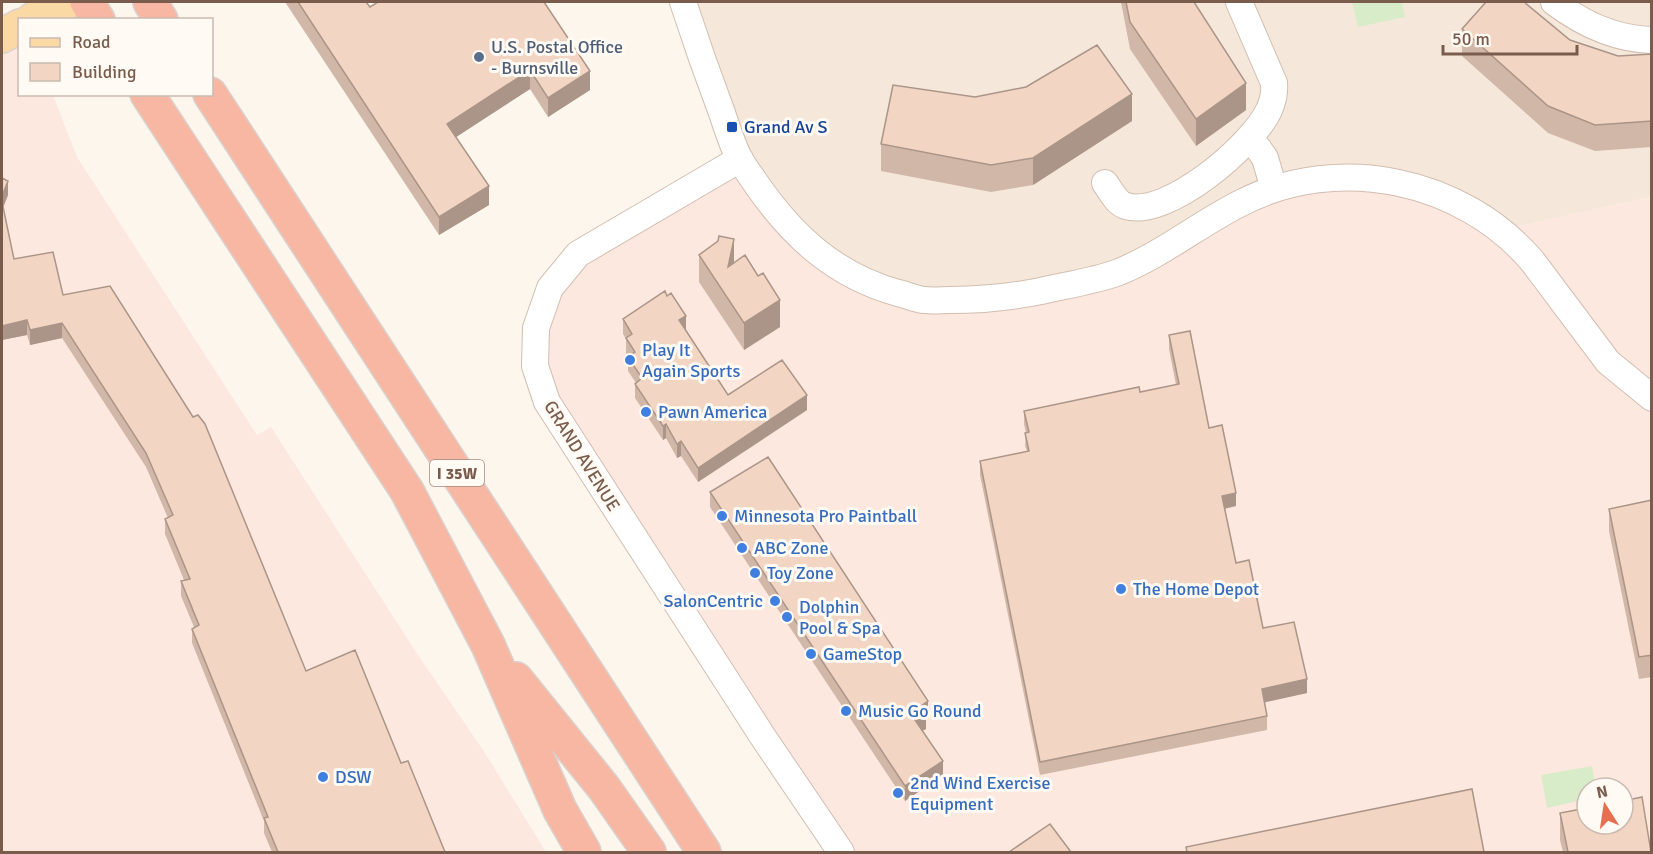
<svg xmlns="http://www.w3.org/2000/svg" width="1653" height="854" font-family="Signika,sans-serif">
	<rect width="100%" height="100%" fill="#fdf6ec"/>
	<!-- residential -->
	<path fill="#f5e8da" d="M 683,2 L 1651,2 L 1651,197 L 1501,230 L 1169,246 L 1012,296 L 886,289 L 777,213 Z"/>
	<!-- commercial -->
	<path fill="#fde8e0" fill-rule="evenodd" d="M 19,26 L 20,94 L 53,95 L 77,157 L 257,435 L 271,427 L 414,649 L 485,753 L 546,852 L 2,852 L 2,36 Z
		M 740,159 L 823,258 L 924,300 L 1093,280 L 1221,214 L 1372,179 L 1501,230 L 1651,197 L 1651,852 L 841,852 L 547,402 L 550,288 ZM 1587,788 L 1623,788 L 1623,824 L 1587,824 Z"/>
	<!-- green -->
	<path fill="#d8ecc9" d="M 1352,2 L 1402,2 L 1405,17 L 1358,27 Z
		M 1592,766 L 1596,788 L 1587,788 L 1587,799 L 1547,808 L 1541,775 Z"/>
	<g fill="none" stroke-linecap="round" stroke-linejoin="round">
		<!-- minor casing -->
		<g stroke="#d1beb0" stroke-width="28">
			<path id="minor" d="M 683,2 C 695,39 708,76 722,113 C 727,128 732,144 739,158 C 744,167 751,176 757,185 C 793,237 836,276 898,293 C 907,295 915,299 924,300 C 933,301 942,300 951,300 C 982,300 1011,297 1041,291 C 1067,285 1095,281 1119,272 C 1163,254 1199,224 1241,203 C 1338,153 1463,179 1533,262 L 1608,362 L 1652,398
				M 1554,2 C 1583,24 1614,39 1652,40
				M 1250,137 L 1265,158 L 1274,189
				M 740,159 L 578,254 L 550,288 L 536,328 L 535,366 L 547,402 L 763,737 L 841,852
				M 1105,183 C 1111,191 1116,203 1126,206 C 1167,219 1253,145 1269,110 C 1273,101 1275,93 1274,83 L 1239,2"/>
		</g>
		<!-- major casing -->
		<g stroke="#dad1cd" stroke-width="36">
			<path id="major" d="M 32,20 L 67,2
				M 2,36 L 20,26"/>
		</g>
		<!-- highway casing -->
		<g stroke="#dad1cd" stroke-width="36">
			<path id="highway" d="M 87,2 L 98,20
				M 150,2 L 161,20
				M 147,94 L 407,491 L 488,645 L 560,810 L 584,852
				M 210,94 L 704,852
				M 516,679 L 604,788 L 649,852"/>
		</g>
		<!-- minor -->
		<use href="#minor" stroke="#fff" stroke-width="26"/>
		<!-- major -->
		<use href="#major" stroke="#fbd9a5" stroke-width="33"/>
		<!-- highway -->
		<use href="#highway" stroke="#f7b7a3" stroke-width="33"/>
	</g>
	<!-- wall -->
	<path fill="#d1b7a8" d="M 285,2 L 366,2 L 370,7 L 590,90 L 548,117 L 530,89 L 456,137 L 489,205 L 439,235 Z
		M 1121,2 L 1194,2 L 1246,110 L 1196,146 L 1130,49 Z
		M 1462,29 L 1570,40 L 1618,56 L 1652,54 L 1652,147 L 1595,151 L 1548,133 L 1462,56 Z
		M 1132,121 L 1033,185 L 991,192 L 881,171 L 881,144 Z
		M 2,178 L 8,195 L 3,208 L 14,259 L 63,295 L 306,671 L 401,763 L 445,852 L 272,852 L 264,833 L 264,821 L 192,643 L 192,629 L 194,627 L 181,596 L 181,581 L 184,580 L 165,534 L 165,519 L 168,518 L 146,467 L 62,338 L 30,345 L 27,335 L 2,340 Z
		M 699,255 L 734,263 L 780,327 L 744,350 L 699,282 Z
		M 623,319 L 686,330 L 728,395 L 807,410 L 698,482 L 681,456 L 677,458 L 666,438 L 663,440 L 635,398 L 635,384 L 636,383 L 628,371 L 628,356 L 626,353 L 626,339 L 623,334 Z
		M 1169,335 L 1209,428 L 1236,506 L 1225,509 L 1236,563 L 1263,628 L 1307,693 L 1264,702 L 1267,716 L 1267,730 L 1040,775 L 980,475 L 980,461 L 1027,451 L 1025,446 L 1026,433 L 1024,424 L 1024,411 L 1140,392 L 1176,385 L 1169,349 Z
		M 710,492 L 928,716 L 926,717 L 926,729 L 922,730 L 943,775 L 905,801 L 710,507 Z
		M 1652,500 L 1652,677 L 1639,679 L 1609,531 L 1609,509 Z
		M 1560,813 L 1651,852 L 1563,852 L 1560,840 Z"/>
	<!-- shaded-wall -->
	<path fill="#aa9588" d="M 530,70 L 530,89 L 447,143 L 447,124 Z
		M 590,71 L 590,90 L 548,117 L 548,98 Z
		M 1246,83 L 1246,110 L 1196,146 L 1196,119 Z
		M 1132,94 L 1132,121 L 1033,185 L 1033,158 Z
		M 8,181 L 8,195 L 2,210 L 2,196 Z
		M 489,186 L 489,205 L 439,235 L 439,217 Z
		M 734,239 L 734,266 L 728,267 Z
		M 780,300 L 780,327 L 744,350 L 744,323 Z
		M 686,316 L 686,330 L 679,320 Z
		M 27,320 L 27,335 L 2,340 L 2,326 Z
		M 62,323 L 62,338 L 30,345 L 30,330 Z
		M 807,395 L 807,410 L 698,482 L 698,468 Z
		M 666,424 L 666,438 L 663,440 L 663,426 Z
		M 681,441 L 681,456 L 677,458 L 677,444 Z
		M 1236,493 L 1236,506 L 1222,509 L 1222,496 Z
		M 1307,679 L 1307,693 L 1262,703 L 1262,689 Z
		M 928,701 L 928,716 L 926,717 L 926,729 L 915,735 L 915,720 L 921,706 Z
		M 943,761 L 943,775 L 905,801 L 905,786 Z"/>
	<!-- building -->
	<path fill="#f3d5c3" stroke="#aa9588" stroke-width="1.5" d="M 298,2 L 366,2 L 370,7 L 378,2 L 544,2 L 590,71 L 548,98 L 530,70 L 447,124 L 489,186 L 439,217 Z
		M 1126,2 L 1194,2 L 1246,83 L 1196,119 L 1130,22 Z
		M 1486,2 L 1524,2 L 1570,40 L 1618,56 L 1652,54 L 1652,121 L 1595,125 L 1548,106 L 1462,29 Z
		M 1097,45 L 1132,94 L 1033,158 L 991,165 L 881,144 L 893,85 L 975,97 L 1026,87 Z
		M 2,178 L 8,181 L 2,196 Z
		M 2,202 L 14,259 L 53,252 L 63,295 L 110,286 L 193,417 L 198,415 L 205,424 L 306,671 L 355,650 L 401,763 L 408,761 L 445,852 L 278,852 L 264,818 L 268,817 L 192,629 L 199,625 L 181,581 L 190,579 L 165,519 L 173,515 L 146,453 L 62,323 L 30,330 L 27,320 L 2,326 Z
		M 719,236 L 734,239 L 728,267 L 745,255 L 758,276 L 763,273 L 780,300 L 744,323 L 699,255 L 718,241 Z
		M 665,291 L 667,296 L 671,293 L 686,316 L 679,320 L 728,395 L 782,360 L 807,395 L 698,468 L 681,441 L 677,444 L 666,424 L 663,426 L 635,384 L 642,378 L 628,357 L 635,352 L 626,338 L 632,334 L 623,319 Z
		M 1190,331 L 1209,428 L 1222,425 L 1236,493 L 1222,496 L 1236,563 L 1249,560 L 1263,628 L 1294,622 L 1307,679 L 1262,689 L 1267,716 L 1040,762 L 980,461 L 1029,451 L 1025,433 L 1029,432 L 1024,411 L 1139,387 L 1140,392 L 1179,384 L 1169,335 Z
		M 768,457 L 928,701 L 921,706 L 926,714 L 915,720 L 943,761 L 905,786 L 710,492 Z
		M 1652,500 L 1652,655 L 1639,657 L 1609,509 Z
		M 1472,789 L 1484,852 L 1187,852 L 1186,847 Z
		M 1642,797 L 1651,852 L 1568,852 L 1560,813 L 1587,808 L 1587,824 L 1623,824 L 1623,801 Z
		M 1050,824 L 1071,852 L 1009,852 Z"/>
	<!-- markers -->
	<circle fill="#5c6f8a" stroke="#fffaf3" stroke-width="2" cx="479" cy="57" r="6"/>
	<rect fill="#1a4fb4" stroke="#fffaf3" stroke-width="2" x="726" y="121" width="12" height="12" rx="3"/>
	<g fill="#3f7fe0" stroke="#fffaf3" stroke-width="2">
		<circle cx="630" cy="360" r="6"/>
		<circle cx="646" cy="412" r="6"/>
		<circle cx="722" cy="516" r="6"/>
		<circle cx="742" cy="548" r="6"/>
		<circle cx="755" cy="573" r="6"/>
		<circle cx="1121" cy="589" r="6"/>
		<circle cx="775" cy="601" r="6"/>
		<circle cx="787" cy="617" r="6"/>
		<circle cx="811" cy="654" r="6"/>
		<circle cx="846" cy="711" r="6"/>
		<circle cx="323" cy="777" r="6"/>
		<circle cx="898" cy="793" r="6"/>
	</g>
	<g text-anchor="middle" stroke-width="6" stroke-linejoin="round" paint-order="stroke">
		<!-- shield labels -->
		<rect fill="#fffaf3" stroke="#a28b7f" stroke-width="1.5" x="430" y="460" width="54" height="26" rx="4.5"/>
		<g font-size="16" font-weight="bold" fill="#7a5c4d">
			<text x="457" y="479">I 35W</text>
		</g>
		<!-- service labels -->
		<g font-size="18" fill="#4e5e75" stroke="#fffaf3" text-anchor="start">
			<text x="491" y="53">U.S. Postal Office<tspan x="491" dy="21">- Burnsville</tspan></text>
		</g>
		<!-- transit labels -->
		<g font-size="18" fill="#164399" stroke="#fffaf3" text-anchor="start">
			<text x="744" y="133">Grand Av S</text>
		</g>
		<!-- shop labels -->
		<g font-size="18" fill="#366cbe" stroke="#fffaf3" text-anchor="start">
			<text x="642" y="356">Play It<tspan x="642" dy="21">Again Sports</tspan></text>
			<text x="658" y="418">Pawn America</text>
			<text x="734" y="522">Minnesota Pro Paintball</text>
			<text x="754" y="554">ABC Zone</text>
			<text x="767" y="579">Toy Zone</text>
			<text x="1133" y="595">The Home Depot</text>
			<text x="763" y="607" text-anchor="end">SalonCentric</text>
			<text x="799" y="613">Dolphin<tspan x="799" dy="21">Pool &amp; Spa</tspan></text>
			<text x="823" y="660">GameStop</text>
			<text x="858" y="717">Music Go Round</text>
			<text x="335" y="783">DSW</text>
			<text x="910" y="789">2nd Wind Exercise<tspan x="910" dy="21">Equipment</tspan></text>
		</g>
		<!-- street labels -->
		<g font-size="18" fill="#7a5c4d" stroke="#fffaf3">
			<text transform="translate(582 456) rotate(58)" y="6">GRAND AVENUE</text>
		</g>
	</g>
	<!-- border -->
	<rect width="1653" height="854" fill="none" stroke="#7a5c4d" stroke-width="6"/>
	<!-- legend -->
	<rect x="18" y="18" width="195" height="78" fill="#fffaf3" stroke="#cabbb1" stroke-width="1.5"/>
	<rect x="30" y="38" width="30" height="9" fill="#fbd9a5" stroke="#cabbb1" stroke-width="1.5"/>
	<text x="72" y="48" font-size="18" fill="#7a5c4d">Road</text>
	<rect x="30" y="63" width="30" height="18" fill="#f3d5c3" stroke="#cabbb1" stroke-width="1.5"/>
	<text x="72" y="78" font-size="18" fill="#7a5c4d">Building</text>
	<!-- north arrow -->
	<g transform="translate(1605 806) rotate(348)"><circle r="28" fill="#fffaf3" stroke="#cabbb1" stroke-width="1.5"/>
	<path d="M0-4.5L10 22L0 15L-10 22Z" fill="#e76f51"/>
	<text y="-9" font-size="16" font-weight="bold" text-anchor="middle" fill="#7a5c4d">N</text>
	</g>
	<!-- scale -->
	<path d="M1443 45v9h134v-9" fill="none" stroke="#7a5c4d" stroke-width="3"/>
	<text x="1452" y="45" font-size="18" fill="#7a5c4d" stroke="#fffaf3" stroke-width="4.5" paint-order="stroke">50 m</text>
</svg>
